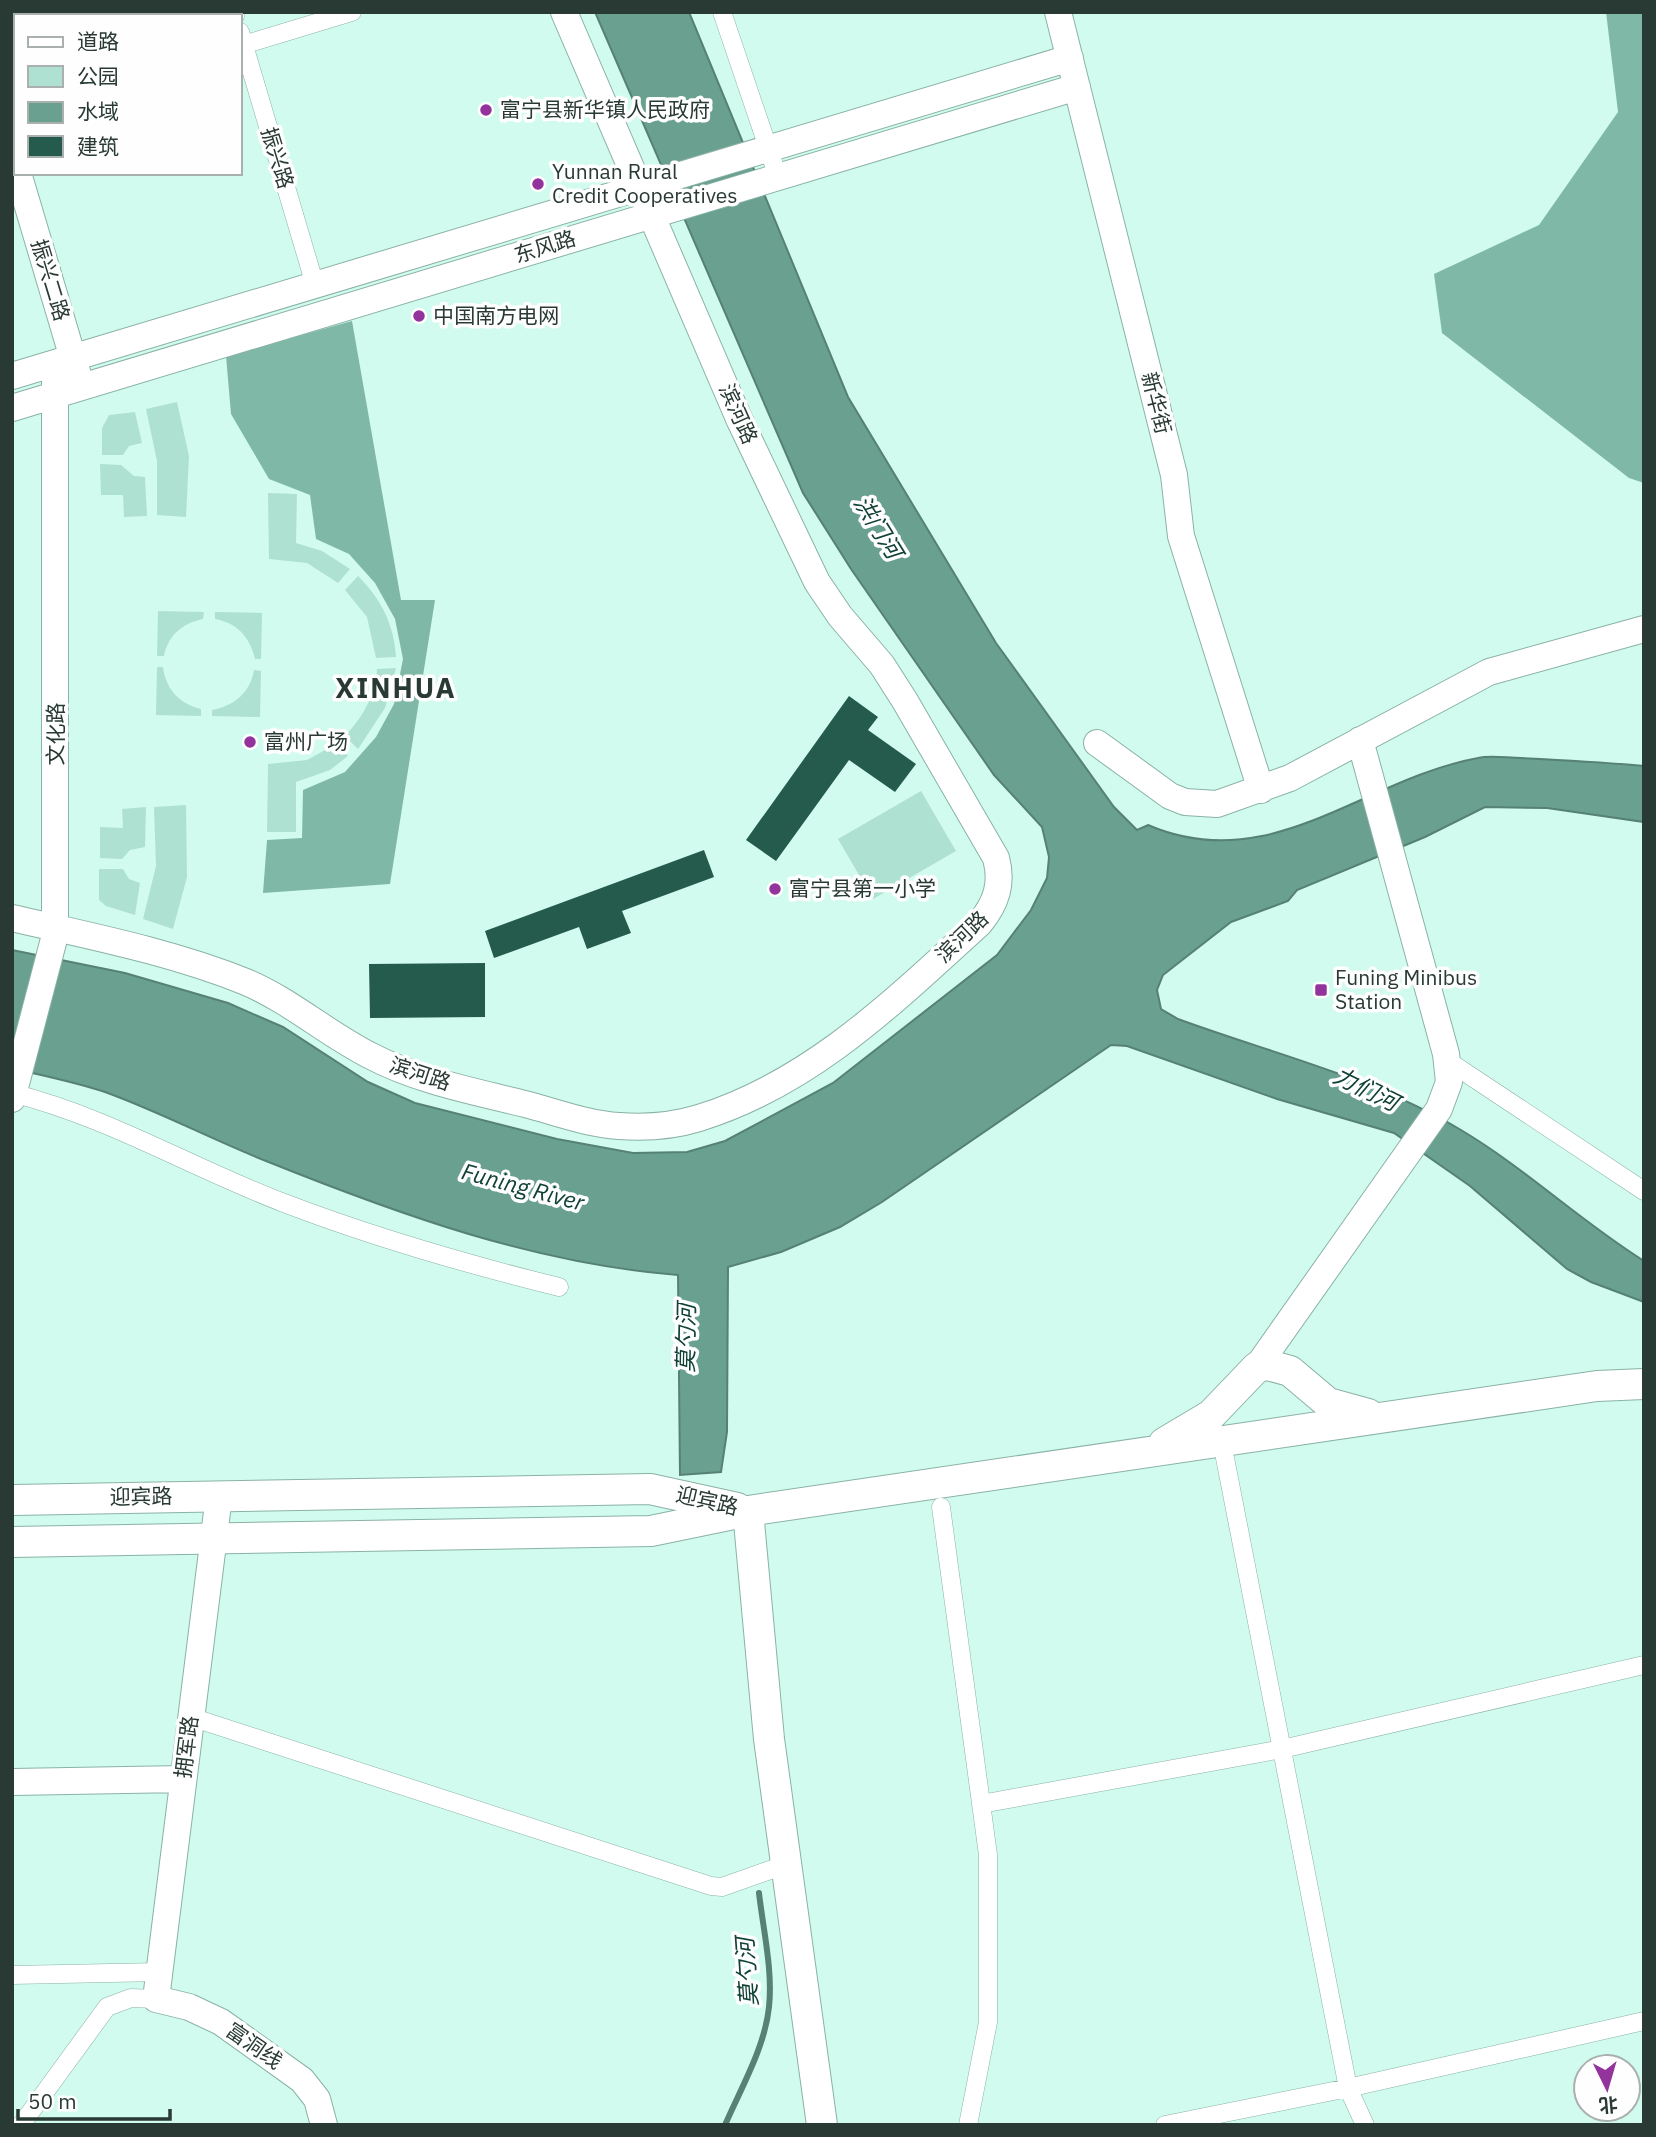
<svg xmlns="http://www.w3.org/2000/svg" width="1656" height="2137" font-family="'IBM Plex Sans','Noto Sans SC',sans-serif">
	<rect width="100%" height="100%" fill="#d1fbee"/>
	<!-- green -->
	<path fill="#afe1d2" d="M 177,402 L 189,456 L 186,517 L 157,515 L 157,461 L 146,409 Z
		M 135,412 L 142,443 L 129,446 L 123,455 L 102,455 L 102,428 L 109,415 Z
		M 100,464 L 121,465 L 134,476 L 145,477 L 147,516 L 124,517 L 123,495 L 101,495 Z
		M 268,493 L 297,494 L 296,543 L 322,551 L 350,569 L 338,583 L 307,563 L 269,559 Z
		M 358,576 C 381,599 394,624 396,657 L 376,658 L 367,617 L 345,590 Z
		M 158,611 L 204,612 L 203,619 C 183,623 168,635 164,656 L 157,656 Z
		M 215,612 L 262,613 L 261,659 L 255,659 C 250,637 237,623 215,619 Z
		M 157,667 L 163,667 C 166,690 180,704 201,709 L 201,716 L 156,715 Z
		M 396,668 L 385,708 L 358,749 L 345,736 C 362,718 376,695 377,669 Z
		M 254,670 L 261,671 L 260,717 L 212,716 L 212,710 C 234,706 250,693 254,670 Z
		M 336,744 L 348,756 L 330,770 L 296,782 L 296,832 L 267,832 L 268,764 L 307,760 Z
		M 921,791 L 956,851 L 873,899 L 838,839 Z
		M 186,805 L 187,877 L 173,929 L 143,919 L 156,866 L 154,807 Z
		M 146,807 L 145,847 L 130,850 L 122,859 L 100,858 L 100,827 L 123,828 L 122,809 Z
		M 99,869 L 123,869 L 129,879 L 140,883 L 135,915 L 106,906 L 99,900 Z"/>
	<!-- forest -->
	<path fill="#80b8a7" d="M 1606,12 L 1644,12 L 1644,483 L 1629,478 L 1442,333 L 1434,274 L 1539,225 L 1618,112 Z
		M 352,321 L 401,600 L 435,600 L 390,884 L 263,893 L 267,840 L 302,838 L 303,790 L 345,772 L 376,737 L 394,704 L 403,659 L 395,619 L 375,583 L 349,554 L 316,539 L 310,495 L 269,479 L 231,414 L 226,356 Z"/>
	<!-- water -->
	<path fill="#69a090" stroke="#568175" stroke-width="2" d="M 595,12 L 689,12 L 848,397 L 996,643 L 1114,807 L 1137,830 L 1148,825 C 1271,878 1363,779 1478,758 C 1491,755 1507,758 1521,758 C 1562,760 1603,762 1644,766 L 1644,822 L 1547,808 L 1485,807 L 1425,837 L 1297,890 L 1288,901 L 1231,922 L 1163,975 L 1157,990 L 1161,1009 L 1178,1019 C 1273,1054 1373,1077 1461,1130 C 1525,1168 1580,1221 1644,1261 L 1644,1302 L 1591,1282 L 1567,1269 L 1470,1186 L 1394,1133 L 1277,1099 L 1127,1046 L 1111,1045 L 882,1202 L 840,1227 L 781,1252 L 728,1267 L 727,1432 L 721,1472 L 680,1475 L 678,1275 C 535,1264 398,1214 266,1161 C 211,1139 160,1112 105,1092 C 75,1082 43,1076 12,1068 L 12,950 L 125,973 L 228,1003 L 283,1027 L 368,1082 L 415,1103 L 557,1139 L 633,1153 L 687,1152 L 725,1141 L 833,1083 L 997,955 L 1031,910 L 1047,878 L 1049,857 L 1042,827 L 994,775 L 851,569 L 803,493 Z"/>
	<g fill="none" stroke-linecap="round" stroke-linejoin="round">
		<!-- stream -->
		<path stroke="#568175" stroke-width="6" d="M 725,2125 C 741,2088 765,2047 769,2007 C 773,1970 763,1929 759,1893"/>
	</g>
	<!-- building -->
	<path fill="#245b4d" d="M 849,696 L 878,717 L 868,730 L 916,764 L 895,792 L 849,760 L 776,861 L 746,840 Z
		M 704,850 L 714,877 L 622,911 L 631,933 L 587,949 L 579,927 L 494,958 L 485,931 Z
		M 485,963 L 485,1017 L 370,1018 L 369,964 Z"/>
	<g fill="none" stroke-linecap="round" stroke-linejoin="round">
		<!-- street casing -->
		<g stroke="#8ab2a6" stroke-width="19">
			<path id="street" d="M 234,12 L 235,16
				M 722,12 L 778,177
				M 240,32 L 315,285
				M 243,45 L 352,12
				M 1451,1063 L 1644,1191
				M 12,1093 C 108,1117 192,1168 284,1203 C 373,1237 466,1264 559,1287
				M 1225,1458 L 1348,2088 L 1365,2125
				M 941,1507 L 988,1855 L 988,2022 L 968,2125
				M 191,1717 L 711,1886 L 722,1887 L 787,1864
				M 981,1804 L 1282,1749 L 1644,1665
				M 12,1975 L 160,1972
				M 21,2125 L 107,2007 L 131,1998 L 156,1999
				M 1165,2125 L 1348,2088 L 1644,2021"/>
		</g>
		<!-- secondary casing -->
		<g stroke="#8ab2a6" stroke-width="28">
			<path id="secondary" d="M 1058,12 L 1174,475 L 1181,536 L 1261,790
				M 18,173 L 78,375
				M 12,376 L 1070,58
				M 12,408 L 1077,87
				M 1097,743 L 1170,796 L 1185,802 L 1217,804 L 1290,778 L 1489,672 L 1644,629
				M 12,918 C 90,936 172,952 246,982 C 291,1001 327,1034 371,1056 C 419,1081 473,1091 525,1104 C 556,1112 587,1124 619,1126 C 646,1128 673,1126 699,1118 C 812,1083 895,1000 980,923 C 996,903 1003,884 996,858 L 905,701 L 882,665 L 840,616 L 817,582 L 740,421 L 564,12
				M 12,1099 L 55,935 L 55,379
				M 1257,1367 L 1439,1109 L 1449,1082 L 1446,1054 L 1360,740
				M 219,1496 L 156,1999 L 189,2007 L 221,2022 L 302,2080 L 317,2099 L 324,2125
				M 12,1782 L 183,1779"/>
		</g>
		<!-- primary casing -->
		<g stroke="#8ab2a6" stroke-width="32">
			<path id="primary" d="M 1164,1443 L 1211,1415 L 1257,1367 L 1268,1365 L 1290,1371 L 1328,1403 L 1368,1414
				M 12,1500 L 650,1489 L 737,1508
				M 748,1511 L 769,1739 L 822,2125
				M 12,1542 L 651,1531 L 748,1511 L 1597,1386 L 1644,1384"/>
		</g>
		<!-- street -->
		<use href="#street" stroke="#fff" stroke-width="18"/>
		<!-- secondary -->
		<use href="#secondary" stroke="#fff" stroke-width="26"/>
		<!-- primary -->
		<use href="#primary" stroke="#fff" stroke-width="30"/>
	</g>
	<!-- markers -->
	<g fill="#93339c" stroke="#fefefe" stroke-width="2.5">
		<circle cx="486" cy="110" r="7"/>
		<circle cx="538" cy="184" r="7"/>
		<circle cx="419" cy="316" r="7"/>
		<circle cx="250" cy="742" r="7"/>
		<circle cx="775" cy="889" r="7"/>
		<rect x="1314" y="983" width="14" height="14" rx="3.5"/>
	</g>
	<g text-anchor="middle" stroke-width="7" stroke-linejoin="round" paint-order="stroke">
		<!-- poi labels -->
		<g font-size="21" fill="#293a35" stroke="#fefefe" text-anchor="start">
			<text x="500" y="117">富宁县新华镇人民政府</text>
			<text x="552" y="179">Yunnan Rural<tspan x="552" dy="24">Credit Cooperatives</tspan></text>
			<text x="433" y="323">中国南方电网</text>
			<text x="264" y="749">富州广场</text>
			<text x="789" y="896">富宁县第一小学</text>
			<text x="1335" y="985">Funing Minibus<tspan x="1335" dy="24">Station</tspan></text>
		</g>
		<!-- street labels -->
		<g font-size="21" fill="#293a35" stroke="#fefefe">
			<text transform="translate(277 158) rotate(73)" y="7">振兴路</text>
			<text transform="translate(545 247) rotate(-17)" y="7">东风路</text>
			<text transform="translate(50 280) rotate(73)" y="7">振兴二路</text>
			<text transform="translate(1156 403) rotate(76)" y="7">新华街</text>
			<text transform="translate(738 414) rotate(66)" y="7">滨河路</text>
			<text transform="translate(56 734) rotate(-90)" y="7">文化路</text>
			<text transform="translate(962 937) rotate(-44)" y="7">滨河路</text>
			<text transform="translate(420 1074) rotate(18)" y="7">滨河路</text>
			<text transform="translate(141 1497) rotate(-1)" y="7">迎宾路</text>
			<text transform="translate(707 1501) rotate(13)" y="7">迎宾路</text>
			<text transform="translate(187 1747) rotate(-83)" y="7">拥军路</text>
			<text transform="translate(254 2046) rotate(35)" y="7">富洞线</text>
		</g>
		<!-- water labels -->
		<g font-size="23" font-style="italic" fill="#104136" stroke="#fefefe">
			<text transform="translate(878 527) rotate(58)" y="8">洪门河</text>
			<text transform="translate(1366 1089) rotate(26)" y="8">力们河</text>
			<text transform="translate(523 1187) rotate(15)" y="8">Funing River</text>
			<text transform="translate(686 1338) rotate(-89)" y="8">莫勺河</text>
			<text transform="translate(747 1972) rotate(-94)" y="8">莫勺河</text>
		</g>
		<!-- district labels -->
		<g font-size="28" font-weight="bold" letter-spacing="2" fill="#293a35" stroke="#fefefe">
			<text x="396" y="698">XINHUA</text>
		</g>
	</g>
	<!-- border -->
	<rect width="1656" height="2137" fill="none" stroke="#293a35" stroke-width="28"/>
	<!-- legend -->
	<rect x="14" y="14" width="228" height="161" fill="#fefefe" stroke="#a9b0ae" stroke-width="2"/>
	<rect x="28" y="37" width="35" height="10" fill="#ffffff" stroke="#a9b0ae" stroke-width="2"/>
	<text x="77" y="49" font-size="21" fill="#293a35">道路</text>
	<rect x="28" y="66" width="35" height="21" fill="#afe1d2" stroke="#a9b0ae" stroke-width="2"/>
	<text x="77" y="84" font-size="21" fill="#293a35">公园</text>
	<rect x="28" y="102" width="35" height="21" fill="#69a090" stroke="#a9b0ae" stroke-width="2"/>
	<text x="77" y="119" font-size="21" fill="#293a35">水域</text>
	<rect x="28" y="136" width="35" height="21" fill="#245b4d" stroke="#a9b0ae" stroke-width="2"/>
	<text x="77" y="154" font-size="21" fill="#293a35">建筑</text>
	<!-- north arrow -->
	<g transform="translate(1607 2088) rotate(175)"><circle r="33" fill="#fefefe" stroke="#a9b0ae" stroke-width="2"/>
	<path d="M0-5L12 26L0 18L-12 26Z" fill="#93339c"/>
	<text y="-10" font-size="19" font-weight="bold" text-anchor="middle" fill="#293a35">北</text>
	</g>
	<!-- scale -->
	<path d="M18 2109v10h152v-10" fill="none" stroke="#293a35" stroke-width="3.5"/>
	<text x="28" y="2109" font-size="21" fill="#293a35" stroke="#fefefe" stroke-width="5" paint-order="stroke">50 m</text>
</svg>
